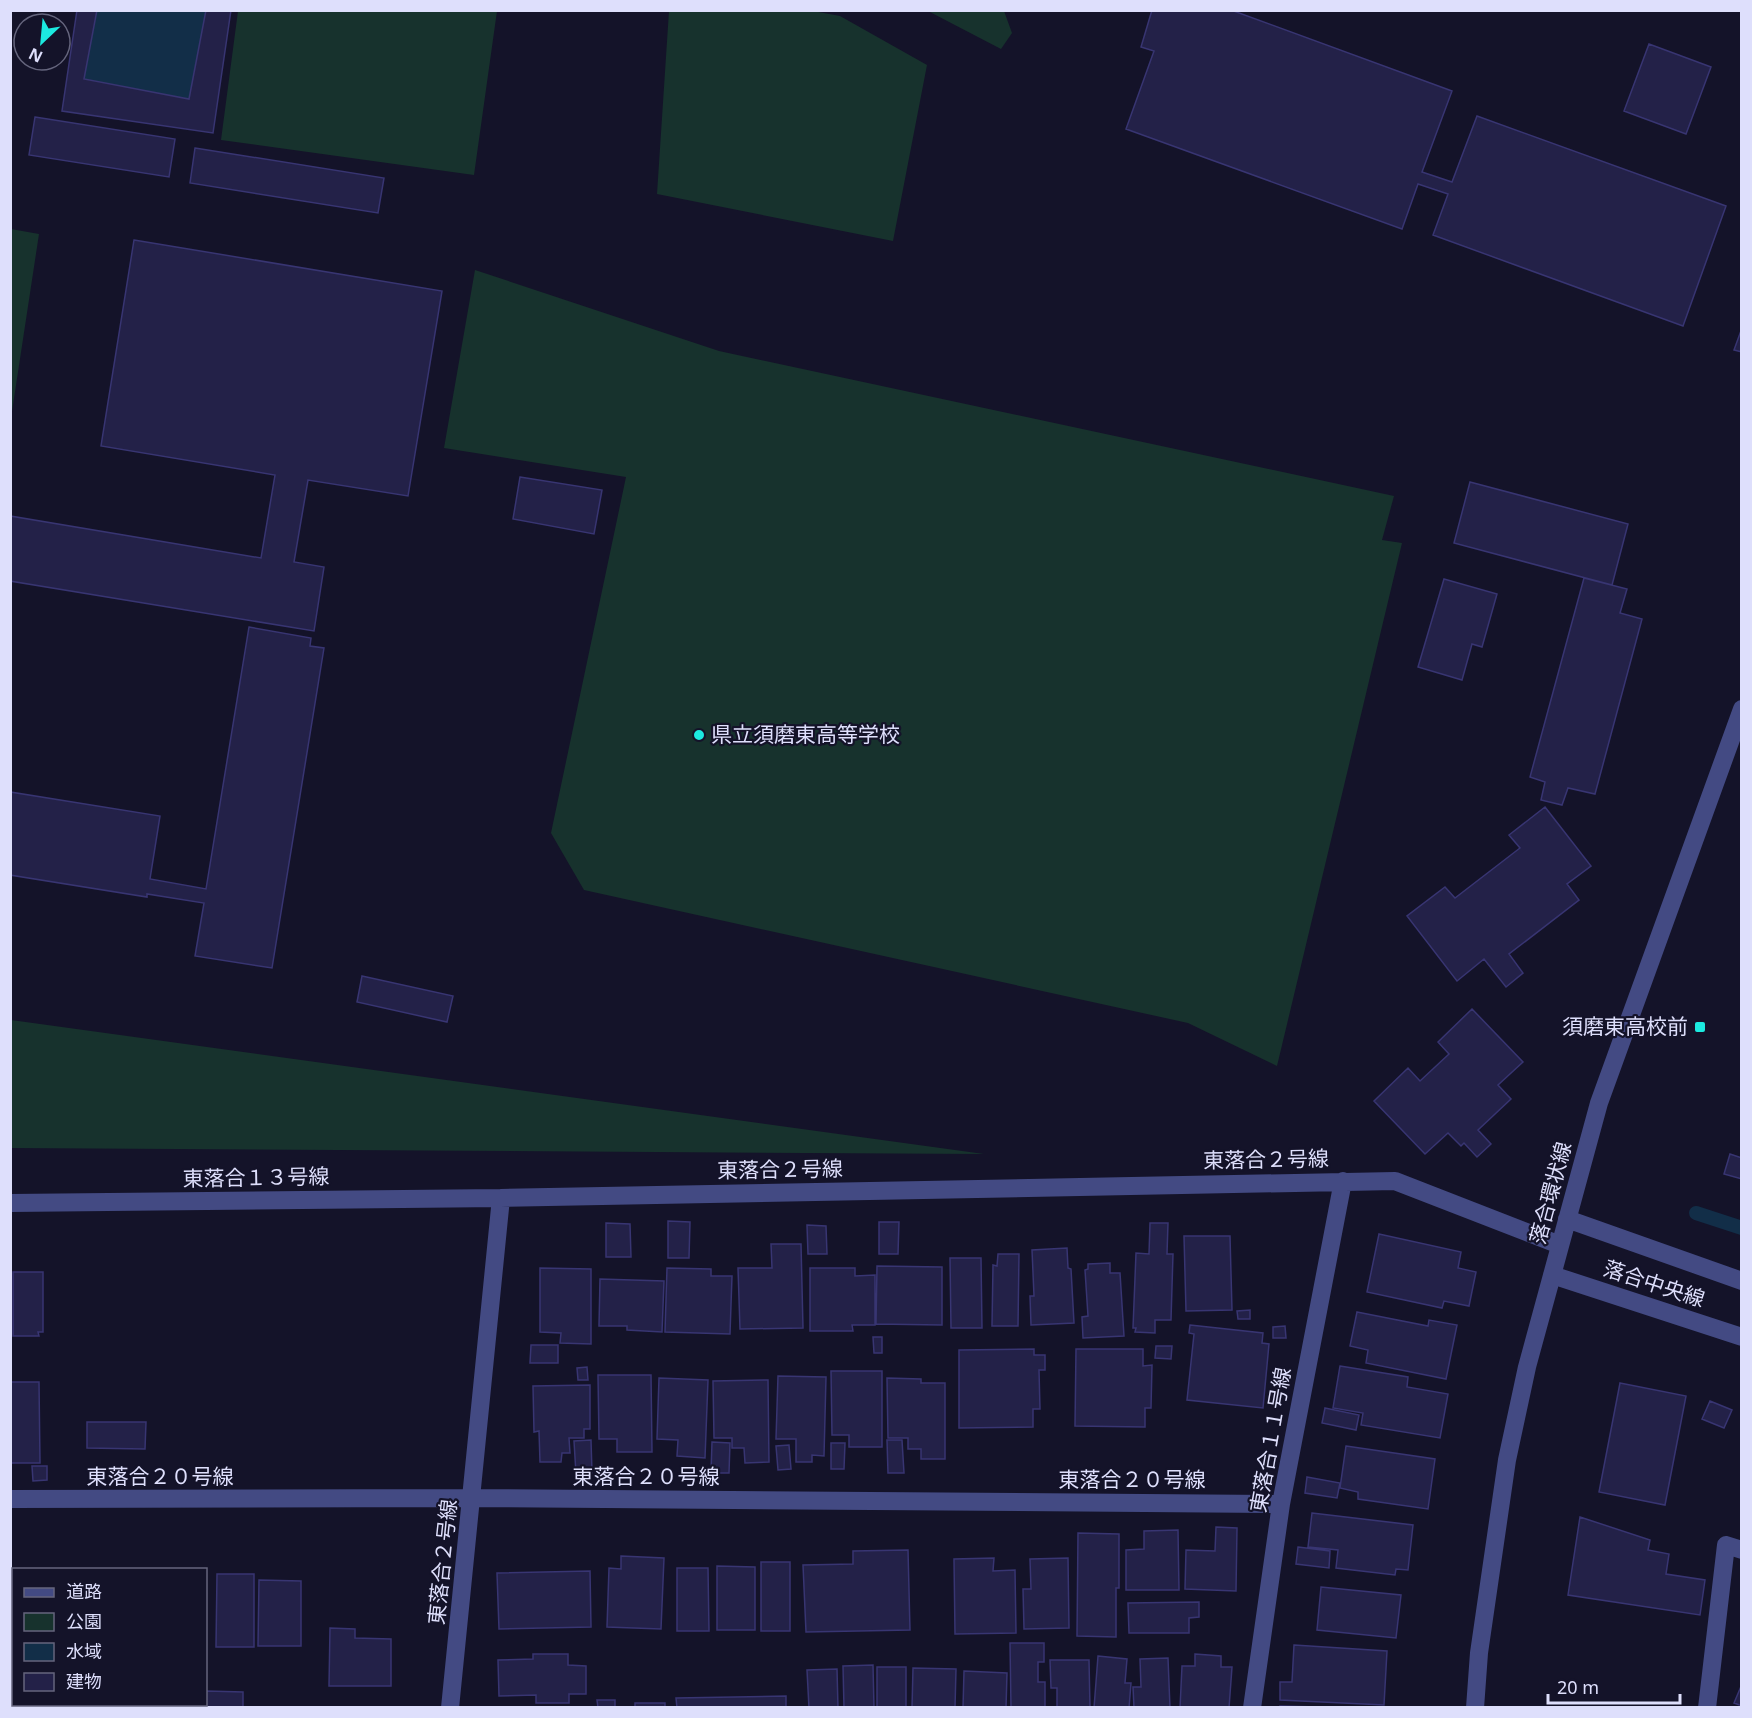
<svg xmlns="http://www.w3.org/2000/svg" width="1752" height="1718" font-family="'Noto Sans','Noto Sans JP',sans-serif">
	<rect width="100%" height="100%" fill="#141329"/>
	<!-- green -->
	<path fill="#17322d" d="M 238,11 L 497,11 L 474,175 L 221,140 Z
		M 669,11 L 813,11 L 840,16 L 927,65 L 893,241 L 657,194 Z
		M 928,11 L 1004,11 L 1012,33 L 1001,49 Z
		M 11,229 L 39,234 L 11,418 L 10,229 Z
		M 475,270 L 719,351 L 1394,496 L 1382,540 L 1402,543 L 1277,1066 L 1188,1023 L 584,890 L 551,833 L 626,477 L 444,448 Z
		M 11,1020 L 984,1154 L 11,1148 Z"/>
	<!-- water -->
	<path fill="#122e48" d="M 97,11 L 206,11 L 189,99 L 84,79 Z"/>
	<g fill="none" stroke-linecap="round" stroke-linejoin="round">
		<!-- stream -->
		<path stroke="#122e48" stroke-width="14" d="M 1696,1213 L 1742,1228"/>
	</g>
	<!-- building -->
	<path fill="#232148" stroke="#383572" stroke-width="1.5" d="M 77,10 L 97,10 L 84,79 L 189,99 L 206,10 L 231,10 L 213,133 L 62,111 Z
		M 1152,10 L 1231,10 L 1452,91 L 1422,172 L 1452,182 L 1477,116 L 1726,206 L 1683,326 L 1433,235 L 1448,194 L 1418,184 L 1402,229 L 1126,129 L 1154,51 L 1141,47 Z
		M 1649,44 L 1711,67 L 1686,134 L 1624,111 Z
		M 35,117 L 175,139 L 169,177 L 29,155 Z
		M 195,148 L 384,178 L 378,213 L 190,183 Z
		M 134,240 L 442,291 L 408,496 L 308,480 L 294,562 L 324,567 L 314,631 L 10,581 L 10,516 L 261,558 L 275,475 L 101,446 Z
		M 1742,328 L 1742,352 L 1734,350 Z
		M 520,477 L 602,490 L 594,534 L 513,519 Z
		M 1470,482 L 1628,524 L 1612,585 L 1454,543 Z
		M 1584,578 L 1627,589 L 1620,613 L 1642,619 L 1595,794 L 1568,788 L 1562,805 L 1541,800 L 1545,782 L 1530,777 Z
		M 1444,579 L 1497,594 L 1482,647 L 1472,644 L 1462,680 L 1418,667 Z
		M 249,627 L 311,638 L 310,646 L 324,648 L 272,968 L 195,956 L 204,903 L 147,894 L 147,897 L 10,875 L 10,792 L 160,816 L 150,879 L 206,889 Z
		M 1545,807 L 1591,866 L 1567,884 L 1579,900 L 1509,954 L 1523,973 L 1506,987 L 1484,959 L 1457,981 L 1407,916 L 1445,887 L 1455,898 L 1520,848 L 1509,835 Z
		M 362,976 L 453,996 L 447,1022 L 357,1002 Z
		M 1472,1009 L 1523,1062 L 1498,1085 L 1511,1099 L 1478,1130 L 1491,1144 L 1477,1157 L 1464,1143 L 1461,1146 L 1448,1133 L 1425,1154 L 1374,1101 L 1408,1068 L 1420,1081 L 1449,1054 L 1438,1042 Z
		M 1730,1154 L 1742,1158 L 1742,1179 L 1724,1174 Z
		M 668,1221 L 690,1222 L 689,1258 L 668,1258 Z
		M 879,1222 L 899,1222 L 898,1254 L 879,1254 Z
		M 606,1223 L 630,1224 L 631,1257 L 606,1257 Z
		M 1150,1223 L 1168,1223 L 1167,1254 L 1173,1254 L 1171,1320 L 1155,1320 L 1155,1333 L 1135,1332 L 1136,1328 L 1133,1328 L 1136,1253 L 1149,1254 Z
		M 807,1225 L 826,1226 L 827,1254 L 808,1254 Z
		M 1379,1234 L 1461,1252 L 1458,1268 L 1476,1272 L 1469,1306 L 1444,1301 L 1442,1308 L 1367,1292 Z
		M 1184,1236 L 1230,1236 L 1232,1310 L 1186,1311 Z
		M 771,1244 L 801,1244 L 803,1328 L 740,1329 L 738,1268 L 772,1268 Z
		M 1067,1248 L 1068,1268 L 1071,1269 L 1074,1323 L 1031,1325 L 1030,1296 L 1034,1296 L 1032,1250 Z
		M 998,1254 L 1019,1254 L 1018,1326 L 992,1326 L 993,1265 L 997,1266 Z
		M 950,1258 L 981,1258 L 982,1328 L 951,1328 Z
		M 1110,1263 L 1110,1273 L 1120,1273 L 1124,1336 L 1083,1338 L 1082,1317 L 1088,1316 L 1085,1270 L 1088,1269 L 1088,1264 Z
		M 877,1266 L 942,1267 L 942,1325 L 876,1324 Z
		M 540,1268 L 591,1269 L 591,1344 L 560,1343 L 561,1333 L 540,1332 Z
		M 667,1268 L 711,1269 L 711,1276 L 732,1276 L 730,1334 L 665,1332 Z
		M 810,1268 L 855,1268 L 855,1276 L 875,1275 L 875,1325 L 852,1325 L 853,1331 L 810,1331 Z
		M 13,1272 L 43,1272 L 43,1332 L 38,1332 L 39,1336 L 13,1336 Z
		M 600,1279 L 664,1281 L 662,1332 L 627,1330 L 627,1326 L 599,1326 Z
		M 1250,1310 L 1250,1319 L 1238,1319 L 1237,1311 Z
		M 1357,1312 L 1428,1326 L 1429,1320 L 1457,1325 L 1446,1379 L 1366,1363 L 1368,1350 L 1350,1346 Z
		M 1190,1325 L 1263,1333 L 1262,1343 L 1269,1344 L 1263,1408 L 1187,1400 L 1194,1334 L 1189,1333 Z
		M 1285,1326 L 1286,1338 L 1273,1338 L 1273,1327 Z
		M 873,1337 L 882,1337 L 882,1353 L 874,1353 Z
		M 531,1345 L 558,1345 L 558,1363 L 530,1363 Z
		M 1156,1346 L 1172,1346 L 1171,1359 L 1155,1358 Z
		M 1034,1349 L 1034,1355 L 1045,1355 L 1045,1370 L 1039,1370 L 1040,1409 L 1033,1409 L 1033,1427 L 959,1428 L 959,1350 Z
		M 1076,1349 L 1143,1349 L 1143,1366 L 1152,1365 L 1151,1408 L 1145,1408 L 1145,1427 L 1075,1426 Z
		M 1340,1366 L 1408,1377 L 1407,1387 L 1448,1394 L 1440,1438 L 1361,1425 L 1363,1413 L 1333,1408 Z
		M 587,1367 L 588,1380 L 578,1380 L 577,1368 Z
		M 831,1371 L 882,1371 L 882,1447 L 849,1447 L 849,1435 L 832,1435 Z
		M 598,1375 L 651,1375 L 652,1452 L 617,1452 L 617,1439 L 599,1439 Z
		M 778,1376 L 826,1377 L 824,1456 L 812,1455 L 812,1462 L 796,1462 L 796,1439 L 776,1439 Z
		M 659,1378 L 708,1380 L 705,1458 L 677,1456 L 678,1440 L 657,1439 Z
		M 887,1378 L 921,1379 L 921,1383 L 945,1383 L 945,1459 L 921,1459 L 921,1449 L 908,1449 L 908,1438 L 888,1438 Z
		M 768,1380 L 769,1462 L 745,1463 L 744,1448 L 732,1448 L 732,1438 L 714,1438 L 713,1381 Z
		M 10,1382 L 39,1382 L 40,1463 L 10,1463 Z
		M 1620,1383 L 1686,1396 L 1665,1505 L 1599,1492 Z
		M 590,1385 L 590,1429 L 584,1429 L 584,1438 L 569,1438 L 570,1453 L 562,1453 L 561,1462 L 540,1462 L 539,1431 L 534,1432 L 533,1386 Z
		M 1710,1401 L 1732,1410 L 1724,1428 L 1702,1419 Z
		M 1325,1408 L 1359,1415 L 1356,1430 L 1322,1423 Z
		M 87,1422 L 146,1422 L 145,1449 L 87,1448 Z
		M 591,1440 L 592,1473 L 576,1474 L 574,1441 Z
		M 887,1440 L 902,1440 L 904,1473 L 888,1473 Z
		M 712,1442 L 730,1443 L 729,1473 L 711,1473 Z
		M 831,1443 L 845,1443 L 844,1469 L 831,1469 Z
		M 789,1445 L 791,1469 L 778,1470 L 776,1446 Z
		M 1346,1446 L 1435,1459 L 1428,1509 L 1358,1499 L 1358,1492 L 1340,1488 Z
		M 32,1466 L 47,1466 L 47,1480 L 33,1481 Z
		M 1307,1477 L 1340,1483 L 1337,1498 L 1305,1493 Z
		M 1312,1513 L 1413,1525 L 1408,1570 L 1396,1569 L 1395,1575 L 1336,1568 L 1338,1550 L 1308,1547 Z
		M 1580,1517 L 1650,1540 L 1648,1550 L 1669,1554 L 1666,1574 L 1705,1580 L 1700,1615 L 1568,1595 Z
		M 1216,1527 L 1237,1528 L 1236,1591 L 1185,1589 L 1186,1550 L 1215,1551 Z
		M 1178,1530 L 1179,1590 L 1126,1590 L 1126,1550 L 1144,1549 L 1144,1531 Z
		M 1078,1533 L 1119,1534 L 1119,1588 L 1116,1588 L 1116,1637 L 1077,1636 Z
		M 1298,1547 L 1330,1551 L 1329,1568 L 1296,1564 Z
		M 908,1550 L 910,1630 L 806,1632 L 803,1565 L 853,1564 L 853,1551 Z
		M 621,1556 L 664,1558 L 661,1629 L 607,1627 L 609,1568 L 621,1569 Z
		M 994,1558 L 993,1571 L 1015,1570 L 1016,1633 L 955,1634 L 954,1559 Z
		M 1068,1558 L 1069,1628 L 1024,1629 L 1023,1589 L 1031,1589 L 1030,1559 Z
		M 761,1562 L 790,1562 L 790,1631 L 761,1631 Z
		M 717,1566 L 755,1567 L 755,1630 L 717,1630 Z
		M 677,1568 L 708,1568 L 709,1631 L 677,1631 Z
		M 590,1571 L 591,1627 L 499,1629 L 497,1573 Z
		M 217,1574 L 254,1574 L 254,1647 L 216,1647 Z
		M 259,1580 L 301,1581 L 301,1646 L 258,1646 Z
		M 1321,1587 L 1401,1595 L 1396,1638 L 1317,1630 Z
		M 1199,1602 L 1199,1617 L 1189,1618 L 1189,1633 L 1129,1633 L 1128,1603 Z
		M 330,1628 L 355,1629 L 355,1638 L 391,1639 L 391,1686 L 329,1686 Z
		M 1010,1643 L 1044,1643 L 1044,1662 L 1038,1662 L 1038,1682 L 1045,1682 L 1045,1708 L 1011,1708 Z
		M 1294,1645 L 1387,1651 L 1384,1705 L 1280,1700 L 1280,1682 L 1292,1682 Z
		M 533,1654 L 568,1654 L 568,1665 L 586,1666 L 586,1694 L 569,1694 L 569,1703 L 536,1703 L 536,1695 L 499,1696 L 498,1660 L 533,1659 Z
		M 1195,1654 L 1221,1656 L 1221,1667 L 1232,1667 L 1229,1708 L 1180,1708 L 1182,1666 L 1195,1666 Z
		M 1098,1656 L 1127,1659 L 1125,1683 L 1131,1683 L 1129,1708 L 1094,1708 Z
		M 1168,1658 L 1170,1708 L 1134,1708 L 1133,1687 L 1141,1687 L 1140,1659 Z
		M 1050,1660 L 1089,1660 L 1090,1708 L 1057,1708 L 1057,1688 L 1051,1688 Z
		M 873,1665 L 874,1708 L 844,1708 L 843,1666 Z
		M 877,1667 L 906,1667 L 906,1708 L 877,1708 Z
		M 913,1668 L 956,1669 L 955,1708 L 912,1708 Z
		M 837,1669 L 838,1708 L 809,1708 L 807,1670 Z
		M 964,1671 L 1007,1673 L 1006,1708 L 963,1708 Z
		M 1742,1684 L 1742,1706 L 1734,1703 Z
		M 206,1691 L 243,1692 L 243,1708 L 203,1708 L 203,1704 L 206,1704 Z
		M 786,1696 L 786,1708 L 677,1708 L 676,1698 Z
		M 597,1700 L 615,1700 L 615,1708 L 598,1708 Z
		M 635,1703 L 665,1703 L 665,1708 L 635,1708 Z
		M 56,1704 L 107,1704 L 107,1708 L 56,1708 Z
		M 1280,1706 L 1318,1707 L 1318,1708 L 1280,1708 Z"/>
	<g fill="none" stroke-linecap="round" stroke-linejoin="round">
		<!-- minor -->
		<path stroke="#434a83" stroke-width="18" d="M 10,1203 L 501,1198
			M 1567,1219 L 1742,1281
			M 1552,1275 L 1742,1337
			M 10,1499 L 472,1498 L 1281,1504
			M 450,1708 L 501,1198 L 1395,1181 L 1560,1245
			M 1252,1708 L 1281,1504 L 1343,1181
			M 1475,1708 L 1479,1653 L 1507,1460 L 1527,1367 L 1599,1103 L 1742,709
			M 1707,1708 L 1726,1545 L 1742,1550"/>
	</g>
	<!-- markers -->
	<g fill="#1ceae0" stroke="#141329" stroke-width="2">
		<circle cx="699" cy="735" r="6"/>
		<rect x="1694" y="1021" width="12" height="12" rx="3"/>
	</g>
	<g text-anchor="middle" stroke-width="4.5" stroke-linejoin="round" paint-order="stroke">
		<!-- poi labels -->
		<g font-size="21" fill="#dedffc" stroke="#141329" text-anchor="start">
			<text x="711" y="742">県立須磨東高等学校</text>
			<text x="1688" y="1034" text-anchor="end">須磨東高校前</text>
		</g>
		<!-- street labels -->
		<g font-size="21" fill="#dedffc" stroke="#141329">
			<text transform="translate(1266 1160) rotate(-1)" y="7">東落合２号線</text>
			<text transform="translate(780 1170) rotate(-1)" y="7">東落合２号線</text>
			<text transform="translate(256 1178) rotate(-1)" y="7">東落合１３号線</text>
			<text transform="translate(1551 1193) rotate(-75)" y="7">落合環状線</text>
			<text transform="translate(1654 1284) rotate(18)" y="7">落合中央線</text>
			<text transform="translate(1271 1440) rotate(-80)" y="7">東落合１１号線</text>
			<text x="160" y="1484">東落合２０号線</text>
			<text x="646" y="1484">東落合２０号線</text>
			<text x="1132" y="1487">東落合２０号線</text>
			<text transform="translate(443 1562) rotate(-84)" y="7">東落合２号線</text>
		</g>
	</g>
	<!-- border -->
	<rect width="1752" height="1718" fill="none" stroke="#dedffc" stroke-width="24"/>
	<!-- legend -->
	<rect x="12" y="1568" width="195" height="138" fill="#141329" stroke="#65657d" stroke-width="1.5"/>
	<rect x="24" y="1588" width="30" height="9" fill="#434a83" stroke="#65657d" stroke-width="1.5"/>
	<text x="66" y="1598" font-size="18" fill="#dedffc">道路</text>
	<rect x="24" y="1613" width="30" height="18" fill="#17322d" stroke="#65657d" stroke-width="1.5"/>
	<text x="66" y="1628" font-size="18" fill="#dedffc">公園</text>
	<rect x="24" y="1643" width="30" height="18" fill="#122e48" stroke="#65657d" stroke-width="1.5"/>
	<text x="66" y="1658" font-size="18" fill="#dedffc">水域</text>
	<rect x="24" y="1673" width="30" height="18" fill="#232148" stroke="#65657d" stroke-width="1.5"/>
	<text x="66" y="1688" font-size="18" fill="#dedffc">建物</text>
	<!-- north arrow -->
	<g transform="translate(42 42) rotate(206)"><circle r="28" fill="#141329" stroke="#65657d" stroke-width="1.5"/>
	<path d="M0-4.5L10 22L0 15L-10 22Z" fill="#1ceae0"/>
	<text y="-9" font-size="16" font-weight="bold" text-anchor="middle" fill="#dedffc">N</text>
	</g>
	<!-- scale -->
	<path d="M1548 1694v9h132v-9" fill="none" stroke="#dedffc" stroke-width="3"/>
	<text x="1557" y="1694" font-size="18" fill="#dedffc" stroke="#141329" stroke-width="4.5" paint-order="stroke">20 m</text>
</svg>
